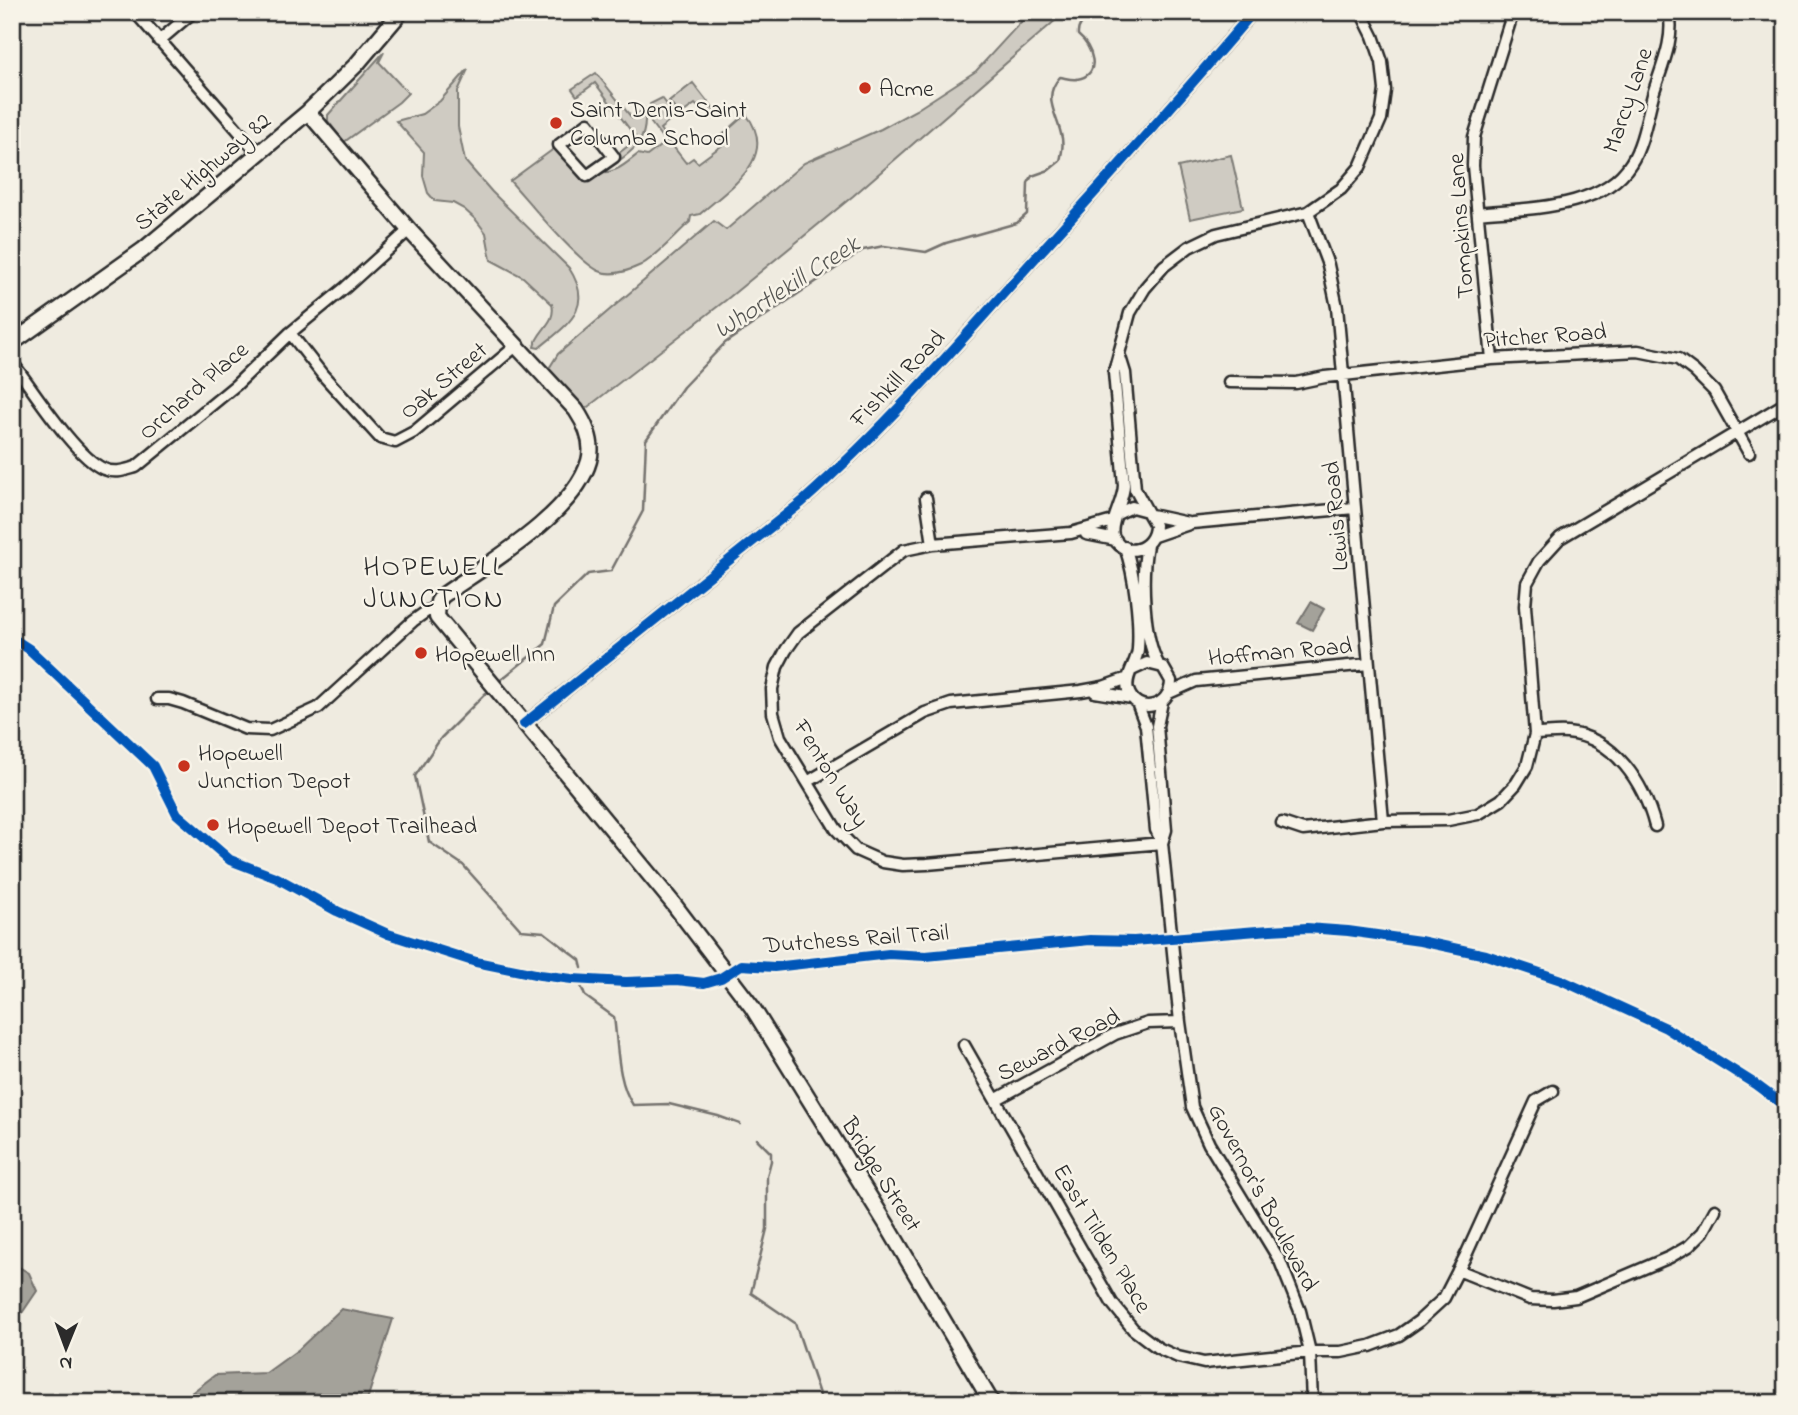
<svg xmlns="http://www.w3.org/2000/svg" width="1798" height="1415" font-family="'Indie Flower',sans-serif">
	<rect width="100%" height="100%" fill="#efebe0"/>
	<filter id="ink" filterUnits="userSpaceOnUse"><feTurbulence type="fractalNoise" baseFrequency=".0143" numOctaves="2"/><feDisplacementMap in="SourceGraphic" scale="14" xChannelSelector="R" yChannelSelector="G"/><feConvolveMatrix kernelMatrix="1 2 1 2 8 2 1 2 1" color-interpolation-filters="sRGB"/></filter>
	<g filter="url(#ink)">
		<!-- green -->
		<path fill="#cfcbc2" stroke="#7d7b76" stroke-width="2" d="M 1030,12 L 1065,12 L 853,196 L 726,300 L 584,410 L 548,370 L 558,354 L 714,221 L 726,230 L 804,163 L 881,129 L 916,110 L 976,71 Z
			M 384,52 L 379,62 L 408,93 L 399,102 L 344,142 L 328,121 L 328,115 Z
			M 468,69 L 458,91 L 458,127 L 465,161 L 492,192 L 569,268 C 595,308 568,324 539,348 L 534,347 C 537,330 557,323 552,304 L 523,277 L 491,260 L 486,233 L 476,220 L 464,209 L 453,203 L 435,201 L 428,193 L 423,176 L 424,152 L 396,121 L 422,114 L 440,101 Z
			M 596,73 L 632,118 L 644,109 C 649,139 636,149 613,165 L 606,163 L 637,139 L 595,83 L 577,96 L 572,89 Z
			M 693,83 L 718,115 L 715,117 L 704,104 L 699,108 L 695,104 L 680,115 L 669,102 Z
			M 662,98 L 676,116 L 660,129 L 666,137 L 663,139 L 651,123 L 650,104 Z
			M 746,114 C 780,158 730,187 700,214 L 691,216 L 690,222 C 675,235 659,255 641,265 C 628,271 612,277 599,271 C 577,261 529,202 510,181 L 559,145 L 587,176 L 593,171 C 613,176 623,166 638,154 L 647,156 L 668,140 L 686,163 L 693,158 L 698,163 L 725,143 L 720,137 Z
			M 1231,155 L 1243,208 L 1190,219 L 1178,167 Z"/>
		<!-- water -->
		<path fill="#a4a29a" stroke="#74726e" stroke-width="2" d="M 1311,602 L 1324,609 L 1312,630 L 1298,623 Z
			M 12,1263 L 29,1273 L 37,1291 L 22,1313 L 12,1322 Z
			M 341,1309 L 393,1319 L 366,1403 L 178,1403 L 215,1375 L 266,1373 L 299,1349 Z"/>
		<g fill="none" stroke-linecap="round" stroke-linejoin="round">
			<!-- stream -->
			<path stroke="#74726e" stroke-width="2.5" d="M 497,683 L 545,644 L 554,607 L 588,574 L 611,571 L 643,511 L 646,440 L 683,387 L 725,343 L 863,250 L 884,246 L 926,252 L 946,243 L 1017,223 L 1027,214 L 1028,183 L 1032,176 L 1049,170 L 1060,161 C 1062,152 1064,143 1061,134 C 1056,112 1042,97 1060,77 C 1066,78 1072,80 1077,79 C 1103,75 1092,46 1078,35 C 1077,24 1086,19 1094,12
				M 486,693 L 441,738 L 415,776 L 429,842 L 463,865 L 521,930 L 544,932 L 580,960 L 582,968
				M 581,986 L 585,996 L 614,1017 C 618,1045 617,1082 633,1105 L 669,1104 L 718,1116 L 740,1124
				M 757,1139 L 771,1153 L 771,1161 L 767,1176 L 767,1229 L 751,1293 L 795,1323 L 822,1403"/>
			<!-- street casing -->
			<g stroke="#2b2b2b" stroke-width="15">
				<path id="street" d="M 135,12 L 258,153
					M 159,41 L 193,12
					M 588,123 L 614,157 L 587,176 L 559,145 Z
					M 1308,212 L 1328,265 L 1337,307 L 1383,821
					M 1478,213 C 1526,208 1602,210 1631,163 C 1643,145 1648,112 1654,91 C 1662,66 1675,38 1669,12
					M 290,333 L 322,374 L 380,438 L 395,442 L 414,432 L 516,346
					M 1120,357 L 1125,373 L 1135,489 L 1147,511
					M 1492,359 L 1473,166 L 1474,137 L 1513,12
					M 12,362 C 32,388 76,458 104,469 C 115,474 125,470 136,467 L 236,385 L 290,333 L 346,287 L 409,230
					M 1229,382 L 1296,383 L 1325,377 L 1492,359 L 1638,351 L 1678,359 L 1694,371 L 1714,391 L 1749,453
					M 926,498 L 933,544
					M 1117,514 L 1132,507 L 1147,511 L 1155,525 C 1155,551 1121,560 1113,535 C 1109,522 1124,501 1124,485 L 1114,372 L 1130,313 L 1145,288 L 1164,266 L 1189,247 L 1216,234 L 1308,212 L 1341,189 L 1360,167 L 1381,119 L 1385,90 L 1382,62 L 1373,36 L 1361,12
					M 1151,515 L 1188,523
					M 1113,521 L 1071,533 L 933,544 L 904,550 L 798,633 L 786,650 L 777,667 L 772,689 L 773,713 L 780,737 L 836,829 L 856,850 L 883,862 L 903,865 L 927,864 L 1162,843
					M 1086,534 L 1116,540
					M 1154,536 L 1192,523 L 1354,508
					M 1147,545 C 1141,576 1143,636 1158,664
					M 1125,547 C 1135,576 1140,619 1138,649 C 1137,663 1124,677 1128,690 C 1136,716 1171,708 1171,681 L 1163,667 L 1147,663 L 1132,670
					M 1095,692 L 1132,698
					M 1169,693 L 1196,681 L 1369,664
					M 157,699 L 169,699 L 183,703 L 246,729 L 270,730 L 318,708 L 413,621 L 427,611 L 437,611
					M 1137,703 L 1146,726 L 1156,830 L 1162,843 L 1180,1022 L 1192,1107 L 1209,1144 L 1280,1261 L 1300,1311 L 1310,1352 L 1312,1403
					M 524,724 L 802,502 C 883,430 955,348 1027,267 C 1103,183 1180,99 1253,12
					M 1535,734 C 1545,734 1557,732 1567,733 C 1615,737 1644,784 1655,826
					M 809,781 L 925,713 L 951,704 L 1081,691 L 1103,687 L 1128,678
					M 1282,823 L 1303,830 L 1383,821 L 1448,820 L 1478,814 L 1501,800 L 1516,784 L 1527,766 L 1535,734 L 1525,606 L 1527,583 L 1539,561 L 1560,538 L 1786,403
					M 1162,843 L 1166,830 L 1157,726 L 1162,702
					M 964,1045 L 1112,1303 L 1133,1329 L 1158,1348 L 1178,1357 L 1204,1363 L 1310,1352 L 1341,1352 L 1370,1346 L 1399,1335 L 1419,1321 L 1444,1298 L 1466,1255 L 1536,1101 L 1553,1091
					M 997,1099 L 1115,1034 L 1148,1023 L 1180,1022
					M 1458,1270 L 1530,1299 L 1553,1300 L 1576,1297 L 1670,1257 L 1689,1246 L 1703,1232 L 1715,1210"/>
			</g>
			<!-- secondary casing -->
			<g stroke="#2b2b2b" stroke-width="19">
				<path id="secondary" d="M 308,112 L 409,230 L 576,410 C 586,425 594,443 589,461 C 574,514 486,565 442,596 L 438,602 L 437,617 L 672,902 L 752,1007 L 887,1225 L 992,1403
					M 12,343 L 143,250 L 308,112 L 356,65 L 401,12"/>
			</g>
			<!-- street -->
			<use href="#street" stroke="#f7f3e8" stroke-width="10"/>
			<!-- secondary -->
			<use href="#secondary" stroke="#f7f3e8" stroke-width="14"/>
			<!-- cycleway casing -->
			<g stroke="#f7f3e8" stroke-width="15">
				<path id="cycleway" d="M 12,638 L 29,649 L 153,766 L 177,814 L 230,860 L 277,878 L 337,911 L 388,934 L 476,962 L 540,975 L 572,979 L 626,982 L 677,980 L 704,983 L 721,978 L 741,965 L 774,967 L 889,954 L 926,956 L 1090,940 L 1134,941 L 1270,930 L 1307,928 L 1348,931 L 1420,941 L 1486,955 L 1561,980 L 1666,1028 L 1755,1084 L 1786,1107
					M 524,724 L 802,502 C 883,430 955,348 1027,267 C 1103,183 1180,99 1253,12"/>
			</g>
			<!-- cycleway -->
			<use href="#cycleway" stroke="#0057b8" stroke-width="10"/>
		</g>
	</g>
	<!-- markers -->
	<g fill="#c8321e" stroke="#f7f3e8" stroke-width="2.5">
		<circle cx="865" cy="88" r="7"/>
		<circle cx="556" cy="123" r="7"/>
		<circle cx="421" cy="653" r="7"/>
		<circle cx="184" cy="766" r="7"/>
		<circle cx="213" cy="825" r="7"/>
	</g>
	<g text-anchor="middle" stroke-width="5" stroke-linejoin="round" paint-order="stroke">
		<!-- poi labels -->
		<g font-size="24" fill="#2b2b2b" stroke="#f7f3e8" text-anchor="start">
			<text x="879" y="96">Acme</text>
			<text x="570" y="117">Saint Denis-Saint<tspan x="570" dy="28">Columba School</tspan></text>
			<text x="435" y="661">Hopewell Inn</text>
			<text x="198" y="760">Hopewell<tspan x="198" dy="28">Junction Depot</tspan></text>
			<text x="227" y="833">Hopewell Depot Trailhead</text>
		</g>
		<!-- street labels -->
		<g font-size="24" fill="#2b2b2b" stroke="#f7f3e8">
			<text transform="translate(1627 100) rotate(-71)" y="8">Marcy Lane</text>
			<text transform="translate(202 171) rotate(-40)" y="8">State Highway 82</text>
			<text transform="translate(1460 226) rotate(-94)" y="8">Tompkins Lane</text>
			<text transform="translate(1545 335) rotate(-4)" y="8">Pitcher Road</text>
			<text transform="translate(897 378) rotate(-46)" y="8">Fishkill Road</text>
			<text transform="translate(443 380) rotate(-40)" y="8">Oak Street</text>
			<text transform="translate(193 390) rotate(-41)" y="8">Orchard Place</text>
			<text transform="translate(1335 516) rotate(-95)" y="8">Lewis Road</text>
			<text transform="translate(1280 651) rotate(-5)" y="8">Hoffman Road</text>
			<text transform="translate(832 773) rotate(58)" y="8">Fenton Way</text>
			<text transform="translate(856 938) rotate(-4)" y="8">Dutchess Rail Trail</text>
			<text transform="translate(1058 1044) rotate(-27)" y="8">Seward Road</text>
			<text transform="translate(882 1174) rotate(58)" y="8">Bridge Street</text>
			<text transform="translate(1264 1197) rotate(62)" y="8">Governor's Boulevard</text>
			<text transform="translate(1103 1238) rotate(59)" y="8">East Tilden Place</text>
		</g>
		<!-- water labels -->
		<g font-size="26" font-style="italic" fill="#555552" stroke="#f7f3e8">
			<text transform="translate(786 286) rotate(-33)" y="9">Whortlekill Creek</text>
		</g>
		<!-- quarter labels -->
		<g font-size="28" letter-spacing="2" fill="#2b2b2b" stroke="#f7f3e8">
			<text x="434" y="575">HOPEWELL<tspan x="434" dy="32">JUNCTION</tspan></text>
		</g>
	</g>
	<!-- margin -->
	<rect width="1798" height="1415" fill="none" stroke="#f7f3e8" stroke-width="42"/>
	<rect x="21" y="21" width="1756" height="1373" fill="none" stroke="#2b2b2b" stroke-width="2.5" filter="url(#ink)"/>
	<!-- north arrow -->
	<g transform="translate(66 1348) rotate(181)" stroke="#f7f3e8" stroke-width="5" paint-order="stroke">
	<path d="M0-5L12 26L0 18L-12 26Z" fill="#2b2b2b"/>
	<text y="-10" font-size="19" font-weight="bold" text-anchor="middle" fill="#2b2b2b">N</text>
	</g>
</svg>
